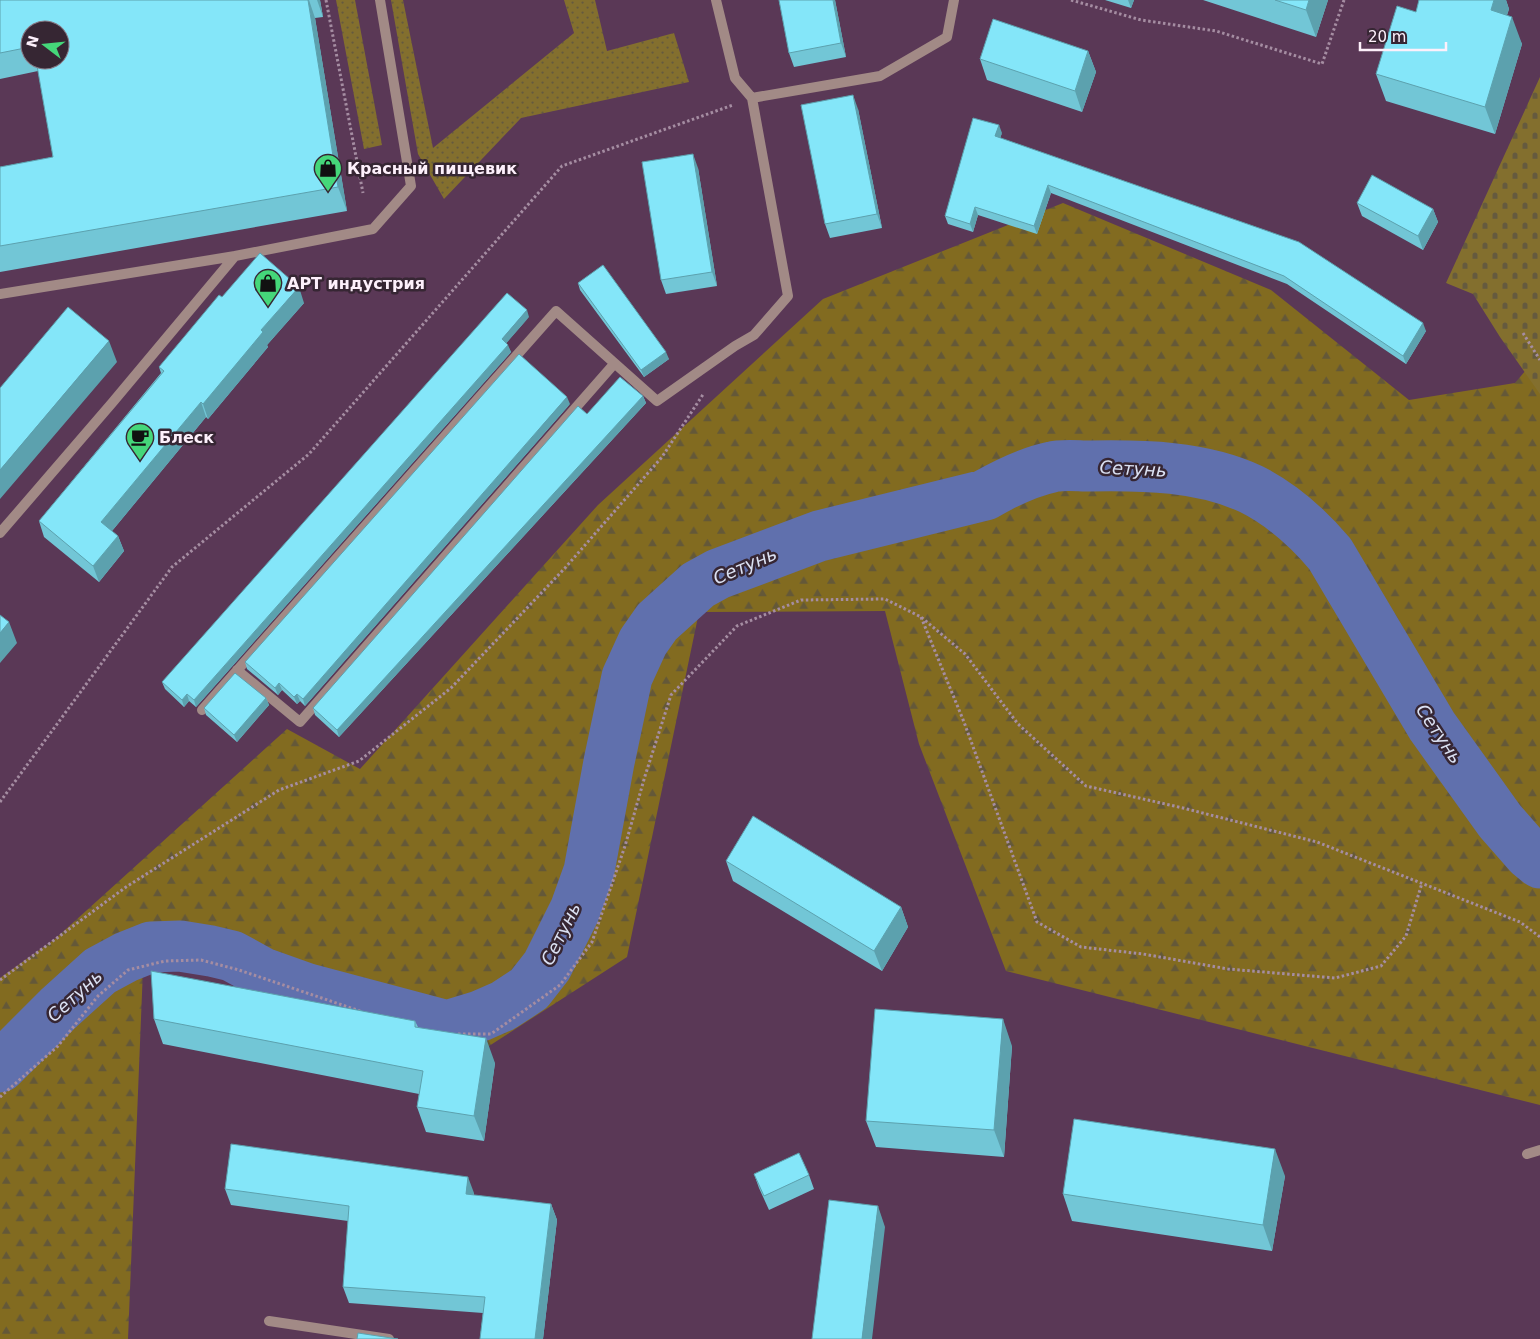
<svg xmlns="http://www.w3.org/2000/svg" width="1540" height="1339" font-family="'DejaVu Sans',sans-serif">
	<defs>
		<pattern id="grass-dots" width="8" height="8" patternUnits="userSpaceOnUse" patternTransform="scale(1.25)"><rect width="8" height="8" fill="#836f2e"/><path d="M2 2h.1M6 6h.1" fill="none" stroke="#655a3e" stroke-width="1.8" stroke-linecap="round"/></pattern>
		<pattern id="forest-firs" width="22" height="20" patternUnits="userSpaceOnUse" patternTransform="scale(1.25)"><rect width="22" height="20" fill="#826b20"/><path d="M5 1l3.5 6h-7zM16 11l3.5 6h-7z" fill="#645838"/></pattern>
		<pattern id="cemetery-stones" width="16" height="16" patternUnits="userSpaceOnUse" patternTransform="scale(1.25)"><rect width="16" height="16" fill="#836f2e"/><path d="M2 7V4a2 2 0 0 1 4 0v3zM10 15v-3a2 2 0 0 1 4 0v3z" fill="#655a3e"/></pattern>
	</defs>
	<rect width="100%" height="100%" fill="#5a3856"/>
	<!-- grass -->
	<path fill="url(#grass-dots)" d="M 336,0 L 355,0 L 382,145 L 364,149 Z
		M 391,0 L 403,0 L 433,148 L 574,33 L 564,0 L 595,0 L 607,51 L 674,33 L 689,82 L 521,118 L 444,199 L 418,154 Z"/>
	<!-- forest -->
	<path fill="url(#forest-firs)" d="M 1540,114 L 1540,1105 L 1006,971 L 919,744 L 885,611 L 699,612 L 627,957 L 475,1055 L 220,970 L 143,969 L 128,1339 L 0,1339 L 0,978 L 55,939 L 287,729 L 360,769 L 598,505 L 823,299 L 1063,203 L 1271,290 L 1409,400 L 1515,383 L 1532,363 Z"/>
	<!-- cemetery -->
	<path fill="url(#cemetery-stones)" d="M 1540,77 L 1540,394 L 1500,337 L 1473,294 L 1446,283 Z"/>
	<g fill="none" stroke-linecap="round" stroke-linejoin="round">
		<!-- river -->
		<path stroke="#6070ad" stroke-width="51" d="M 0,1067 L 58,1009 L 100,971 L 126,957 L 151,947 L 180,946 L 211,951 L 232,956 L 263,973 L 308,989 L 447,1026 L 480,1016 L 503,1006 L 529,989 L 547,966 L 575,910 L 589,871 L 609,762 L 627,677 L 643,642 L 657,622 L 698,585 L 718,574 L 819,536 L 985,495 C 1006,483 1028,472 1052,467 C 1063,464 1078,466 1090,466 C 1143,465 1202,466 1251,489 C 1281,504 1308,528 1330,554 L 1432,726 L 1500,821 L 1529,854 L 1540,863"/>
		<!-- path -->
		<path stroke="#a58da2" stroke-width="3" stroke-dasharray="2.5 2.5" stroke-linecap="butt" d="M 326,0 L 363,193
			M 1071,0 L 1141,20 L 1216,31 L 1322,64 L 1344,0
			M 1523,333 L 1540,360
			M 921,617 L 964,722 L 1037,922 L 1081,947 L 1143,954 L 1228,969 L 1335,978 L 1381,966 L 1406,936 L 1422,883
			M 0,802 L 172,567 L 309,454 L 562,166 L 733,105
			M 0,980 L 126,887 L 279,790 L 359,761 L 451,688 L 565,568 L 662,457 L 704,393
			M 458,1034 L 491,1034 L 560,985 L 592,942 L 625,846 L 645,776 L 671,695 L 737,626 L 801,600 L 885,599 L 921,617 L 965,654 L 1018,724 L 1086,786 L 1183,808 L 1317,842 L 1520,922 L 1540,937
			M 0,1097 L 58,1046 L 98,996 L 128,970 L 165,961 L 201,960 L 239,970 L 360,1011"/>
		<!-- lane -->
		<path stroke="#a28a86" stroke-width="10" d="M 716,0 L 735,78 L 752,98
			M 0,294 L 235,256
			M 0,533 L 112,403 L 235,256 L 373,229 L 411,186 L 380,0
			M 237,670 L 300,722 L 614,364
			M 202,710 L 556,311 L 657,401 L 735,346 L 754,335 L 788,296 L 752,98 L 880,76 L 947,37 L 954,0
			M 1527,1154 L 1540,1150
			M 269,1321 L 389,1339"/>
	</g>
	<!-- wall -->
	<path fill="#72c6d6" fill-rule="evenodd" d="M 0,0 L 320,0 L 323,17 L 315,18 L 347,211 L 0,272 L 0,167 L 53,157 L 38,71 L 0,79 ZM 30,30 L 60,60 L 30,60 Z
		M 779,0 L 835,0 L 846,57 L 794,67 L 789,53 Z
		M 1105,0 L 1134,0 L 1131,8 Z
		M 1203,0 L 1328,0 L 1316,37 Z
		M 1419,0 L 1506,0 L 1509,9 L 1507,15 L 1522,44 L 1495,134 L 1386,101 L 1376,74 L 1416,12 Z
		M 1088,51 L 1096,72 L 1082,112 L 987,80 L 980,59 Z
		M 858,109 L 882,228 L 830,238 L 825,224 Z
		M 1002,133 L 1000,138 L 1426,331 L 1406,364 L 1287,284 L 1051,193 L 1037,234 L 978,215 L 973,232 L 948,224 L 945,216 Z
		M 698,168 L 717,286 L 666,294 L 661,280 Z
		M 1357,203 L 1433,209 L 1438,222 L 1423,250 L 1362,216 Z
		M 578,283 L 669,359 L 644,377 L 580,290 Z
		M 222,297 L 304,303 L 267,345 L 268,347 L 208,419 L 206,417 L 112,531 L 118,536 L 124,551 L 99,582 L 44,537 L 39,521 L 161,373 L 159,367 Z
		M 529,317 L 506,343 L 511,352 L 196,707 L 189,701 L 184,707 L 165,689 L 162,682 Z
		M 643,396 L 646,403 L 339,737 L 315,715 L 313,708 L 587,414 Z
		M 570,404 L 305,706 L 300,701 L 297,704 L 282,690 L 278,695 L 247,669 L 245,662 Z
		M 266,698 L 269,705 L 237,742 L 206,715 L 204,708 Z
		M 726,861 L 901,907 L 908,927 L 882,971 L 733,881 Z
		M 154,1019 L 415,1021 L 418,1027 L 495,1063 L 484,1141 L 426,1132 L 417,1107 L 419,1094 L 163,1044 Z
		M 1012,1046 L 1004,1157 L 876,1147 L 866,1121 Z
		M 754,1174 L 809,1175 L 814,1189 L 769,1210 L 759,1188 Z
		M 1285,1176 L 1272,1251 L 1072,1221 L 1063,1194 Z
		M 225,1189 L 474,1193 L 474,1195 L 551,1204 L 557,1220 L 543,1339 L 480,1339 L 483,1313 L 349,1303 L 343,1287 L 348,1221 L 231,1205 Z"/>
	<!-- shaded-wall -->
	<path fill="#5ca1ae" d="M 308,0 L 309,0 L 315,18 L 347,211 L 338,187 Z
		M 317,0 L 320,0 L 323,17 Z
		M 833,0 L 835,0 L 846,57 L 841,43 Z
		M 1128,0 L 1134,0 L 1131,8 Z
		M 1309,0 L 1328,0 L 1316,37 L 1306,10 Z
		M 1494,0 L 1506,0 L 1509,9 L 1500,37 L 1491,10 Z
		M 1512,17 L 1522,44 L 1495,134 L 1485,107 Z
		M 1088,51 L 1096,72 L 1082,112 L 1075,91 Z
		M 853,95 L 858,109 L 882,228 L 877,214 Z
		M 999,125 L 1002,133 L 998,144 L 995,136 Z
		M 693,154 L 698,168 L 717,286 L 712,272 Z
		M 1048,185 L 1051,193 L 1037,234 L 1034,226 Z
		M 975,207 L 978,215 L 973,232 L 970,224 Z
		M 1433,209 L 1438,222 L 1423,250 L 1418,236 Z
		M 299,287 L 304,303 L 267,345 L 268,347 L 208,419 L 203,404 L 261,330 Z
		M 527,310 L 529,317 L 504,346 L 502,339 Z
		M 1423,323 L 1426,331 L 1406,364 L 1403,356 Z
		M 109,341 L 117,362 L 0,499 L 0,470 Z
		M 508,345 L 511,352 L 196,707 L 194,700 Z
		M 666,352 L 669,359 L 644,377 L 641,370 Z
		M 643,396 L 646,403 L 339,737 L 337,730 Z
		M 567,397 L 570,404 L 305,706 L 303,699 Z
		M 201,402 L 206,417 L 107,537 L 101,522 Z
		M 118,536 L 124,551 L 99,582 L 93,566 Z
		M 9,622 L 17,643 L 0,663 L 0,633 Z
		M 279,683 L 282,690 L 278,695 L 275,688 Z
		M 187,694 L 189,701 L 184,707 L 182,700 Z
		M 297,694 L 300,701 L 297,704 L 294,697 Z
		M 266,698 L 269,705 L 237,742 L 234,735 Z
		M 901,907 L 908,927 L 882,971 L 874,951 Z
		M 1003,1019 L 1012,1046 L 1004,1157 L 994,1130 Z
		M 486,1038 L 495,1063 L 484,1141 L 474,1116 Z
		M 1275,1149 L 1285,1176 L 1272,1251 L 1263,1225 Z
		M 468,1177 L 474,1193 L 472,1210 L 466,1194 Z
		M 551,1204 L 557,1220 L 543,1339 L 535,1339 Z
		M 878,1206 L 885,1227 L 872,1339 L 862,1339 Z"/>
	<!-- building -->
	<path fill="#84e6f9" stroke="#5ca1ae" d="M 0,0 L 308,0 L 338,187 L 0,246 L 0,167 L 53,157 L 36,60 L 60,60 L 60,30 L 30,30 L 30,47 L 0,53 Z
		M 779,0 L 833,0 L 841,43 L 789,53 Z
		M 1275,0 L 1309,0 L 1306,10 Z
		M 1419,0 L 1494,0 L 1491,10 L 1512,17 L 1485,107 L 1376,74 L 1397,6 L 1416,12 Z
		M 993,19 L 1088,51 L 1075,91 L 980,59 Z
		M 853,95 L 877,214 L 825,224 L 801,105 Z
		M 973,118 L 999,125 L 995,136 L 1299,242 L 1423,323 L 1403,356 L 1284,276 L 1048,185 L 1034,226 L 975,207 L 970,224 L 945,216 Z
		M 693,154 L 712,272 L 661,280 L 642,162 Z
		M 1372,175 L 1433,209 L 1418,236 L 1357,203 Z
		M 260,253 L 299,287 L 261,330 L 263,332 L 203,404 L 201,402 L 101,522 L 118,536 L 93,566 L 39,521 L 164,371 L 159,367 L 219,295 L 222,297 Z
		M 603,265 L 666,352 L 641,370 L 578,283 Z
		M 507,293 L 527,310 L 502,339 L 508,345 L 194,700 L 187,694 L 182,700 L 162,682 Z
		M 68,307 L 109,341 L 0,470 L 0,388 Z
		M 519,354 L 567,397 L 303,699 L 297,694 L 294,697 L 279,683 L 275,688 L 245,662 Z
		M 620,377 L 643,396 L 337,730 L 313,708 L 578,406 L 587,414 Z
		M 0,615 L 9,622 L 0,633 Z
		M 235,673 L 266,698 L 234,735 L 204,708 Z
		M 753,816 L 901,907 L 874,951 L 726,861 Z
		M 151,971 L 415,1021 L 415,1027 L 486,1038 L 474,1116 L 417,1107 L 423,1071 L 154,1019 Z
		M 875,1009 L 1003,1019 L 994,1130 L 866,1121 Z
		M 1074,1119 L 1275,1149 L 1263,1225 L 1063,1194 Z
		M 231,1144 L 468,1177 L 466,1194 L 551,1204 L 535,1339 L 480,1339 L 485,1297 L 343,1287 L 349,1206 L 225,1189 Z
		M 799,1153 L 809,1175 L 764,1196 L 754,1174 Z
		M 829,1200 L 878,1206 L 862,1339 L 812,1339 Z
		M 358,1333 L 398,1339 L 357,1339 Z"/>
	<!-- icons -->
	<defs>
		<g id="shop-pin" transform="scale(1.4375)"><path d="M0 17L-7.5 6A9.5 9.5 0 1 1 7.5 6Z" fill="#45d77a" stroke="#362633"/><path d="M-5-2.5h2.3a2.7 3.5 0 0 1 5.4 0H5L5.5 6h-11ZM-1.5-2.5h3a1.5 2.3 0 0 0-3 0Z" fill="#111"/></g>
		<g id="cafe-pin" transform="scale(1.4375)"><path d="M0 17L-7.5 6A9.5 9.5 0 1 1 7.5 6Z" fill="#45d77a" stroke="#362633"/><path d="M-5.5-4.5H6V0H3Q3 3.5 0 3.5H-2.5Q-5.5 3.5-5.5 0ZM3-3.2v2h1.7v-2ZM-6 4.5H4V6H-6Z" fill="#111"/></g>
	</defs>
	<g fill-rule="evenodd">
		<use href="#shop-pin" x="328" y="168"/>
		<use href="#shop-pin" x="268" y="283"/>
		<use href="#cafe-pin" x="140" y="437"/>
	</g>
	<g text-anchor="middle" stroke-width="5" stroke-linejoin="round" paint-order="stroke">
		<!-- poi labels -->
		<g font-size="16" font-weight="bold" fill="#fdf0fb" stroke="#362633" text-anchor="start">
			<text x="347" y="174">Красный пищевик</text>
			<text x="287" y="289">АРТ индустрия</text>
			<text x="159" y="443">Блеск</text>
		</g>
		<!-- water labels -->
		<g font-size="18" font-style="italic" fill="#dbe1f3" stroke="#362633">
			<text transform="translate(1133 469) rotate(3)" y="6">Сетунь</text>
			<text transform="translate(745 566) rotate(-23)" y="6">Сетунь</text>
			<text transform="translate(1439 734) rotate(56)" y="6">Сетунь</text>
			<text transform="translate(561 934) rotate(-64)" y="6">Сетунь</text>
			<text transform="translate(75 996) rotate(-42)" y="6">Сетунь</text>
		</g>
	</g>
	<!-- north arrow -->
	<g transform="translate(45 45) rotate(286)"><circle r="24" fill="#362633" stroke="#867783"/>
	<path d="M0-4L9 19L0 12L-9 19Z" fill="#45d77a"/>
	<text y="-8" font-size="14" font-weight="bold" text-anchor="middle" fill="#fdf0fb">N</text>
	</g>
	<!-- scale -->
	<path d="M1360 42v8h86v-8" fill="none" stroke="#fdf0fb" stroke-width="2.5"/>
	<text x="1368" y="42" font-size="15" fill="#fdf0fb" stroke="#362633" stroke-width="4" paint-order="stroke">20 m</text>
</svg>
